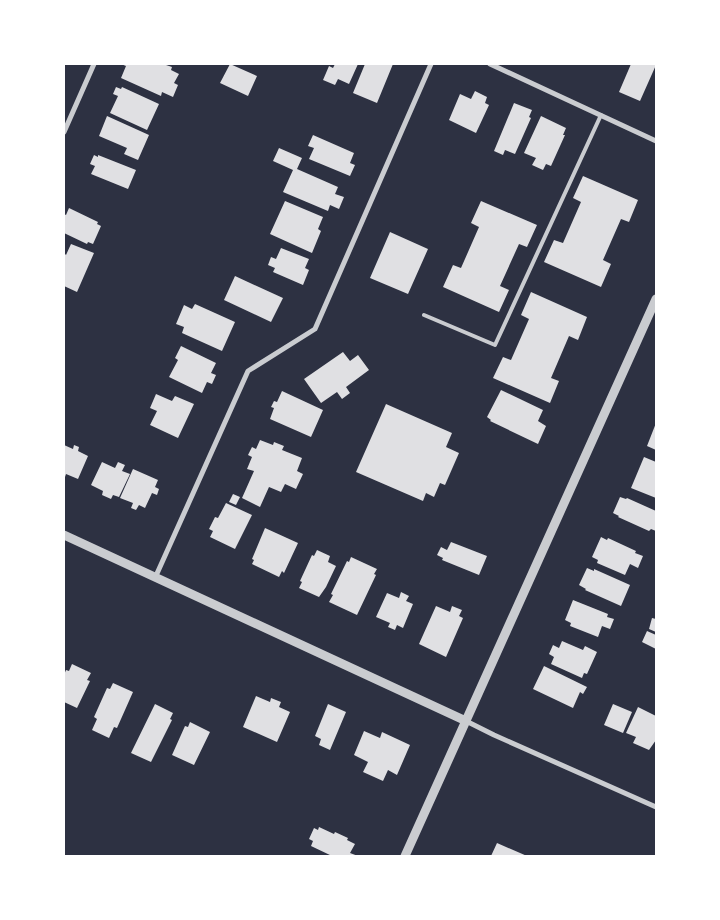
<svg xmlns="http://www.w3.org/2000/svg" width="720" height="920" font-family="'DejaVu Sans',sans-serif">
	<rect width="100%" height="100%" fill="#2d3142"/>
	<!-- building -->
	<path fill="#e0e0e3" d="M 121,64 L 163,64 L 172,67 L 171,70 L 179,74 L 174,83 L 178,85 L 173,97 L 162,92 L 161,96 L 121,78 L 126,66 Z
		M 230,64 L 257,76 L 248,96 L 220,83 Z
		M 335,64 L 358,64 L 349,84 L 338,79 L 335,85 L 323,80 L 329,66 L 333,68 Z
		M 365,64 L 393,64 L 377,103 L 353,93 Z
		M 631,64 L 656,65 L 640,101 L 619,92 Z
		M 116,87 L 121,89 L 122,87 L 159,104 L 147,130 L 110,113 L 118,96 L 113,94 Z
		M 475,91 L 487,97 L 485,103 L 489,105 L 476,133 L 449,120 L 460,94 L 471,99 Z
		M 514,103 L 532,110 L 529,117 L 531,118 L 515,154 L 505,150 L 503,155 L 494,151 Z
		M 107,116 L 149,135 L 138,160 L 124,154 L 127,148 L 99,136 Z
		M 541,116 L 566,128 L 563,135 L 565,135 L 551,166 L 546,164 L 543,170 L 532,165 L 536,158 L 524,153 Z
		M 313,135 L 354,153 L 350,163 L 355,165 L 350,176 L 309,159 L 314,148 L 308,146 Z
		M 279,148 L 302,158 L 297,169 L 338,187 L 335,194 L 344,197 L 339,209 L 330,205 L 328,211 L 283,192 L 293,170 L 273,161 Z
		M 94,155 L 98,157 L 98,155 L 136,170 L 128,189 L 91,174 L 95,166 L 90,164 Z
		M 583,176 L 638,200 L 629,222 L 621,219 L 603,260 L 611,264 L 601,287 L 544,262 L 554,240 L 563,243 L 581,202 L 573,198 Z
		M 285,201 L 323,217 L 318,229 L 321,231 L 312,253 L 270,234 Z
		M 481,201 L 537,225 L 527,247 L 519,244 L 500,286 L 509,290 L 499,312 L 443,287 L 453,265 L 461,268 L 479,227 L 471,223 Z
		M 69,208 L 98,222 L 97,224 L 101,226 L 93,244 L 88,242 L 87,244 L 64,233 L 64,214 L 66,215 Z
		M 390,232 L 428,249 L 408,294 L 370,278 Z
		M 71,244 L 94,253 L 77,292 L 64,286 L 64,253 L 66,255 Z
		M 281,248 L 309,259 L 305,268 L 309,270 L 303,285 L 273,272 L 275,268 L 268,265 L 271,257 L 276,259 Z
		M 235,276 L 283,298 L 271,322 L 224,300 Z
		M 531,292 L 587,317 L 578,340 L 569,336 L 551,378 L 559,381 L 550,403 L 493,378 L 503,357 L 511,360 L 529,319 L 521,315 Z
		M 195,304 L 235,322 L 222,351 L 182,333 L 184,327 L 176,324 L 184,305 L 192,309 Z
		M 181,346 L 216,363 L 211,373 L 216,375 L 212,384 L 207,382 L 202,393 L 169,377 L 178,360 L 175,358 Z
		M 343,352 L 350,361 L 358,355 L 369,370 L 346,387 L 350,393 L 342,399 L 337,392 L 321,403 L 304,379 Z
		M 501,390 L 543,410 L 538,421 L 546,426 L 538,444 L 490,421 L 491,420 L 487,417 Z
		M 282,391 L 323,410 L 311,437 L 270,419 L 274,408 L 271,407 L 274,401 L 277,402 Z
		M 156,394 L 172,401 L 175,396 L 194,404 L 178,438 L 150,425 L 157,411 L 150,408 Z
		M 386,404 L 452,433 L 446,447 L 459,453 L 445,485 L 440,483 L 434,497 L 426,493 L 423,501 L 356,472 Z
		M 656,423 L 656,450 L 647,446 Z
		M 260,440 L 273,445 L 274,442 L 284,446 L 282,450 L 302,458 L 297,471 L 303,474 L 296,489 L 285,484 L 281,492 L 269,487 L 260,507 L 242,498 L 254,471 L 247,469 L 252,457 L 248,455 L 252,447 L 256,449 Z
		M 64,445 L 73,449 L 74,445 L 79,447 L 78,451 L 88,456 L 78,479 L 66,474 L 64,480 Z
		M 644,457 L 656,462 L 656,498 L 631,488 Z
		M 102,462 L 115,468 L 118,462 L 125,465 L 122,471 L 130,474 L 119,497 L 113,495 L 111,499 L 102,495 L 103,491 L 91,485 Z
		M 133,469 L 158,480 L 155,487 L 159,489 L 157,495 L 152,493 L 145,508 L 139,505 L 136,510 L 131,508 L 133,503 L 120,498 Z
		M 233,494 L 240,497 L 236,505 L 229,502 Z
		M 620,497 L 626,499 L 627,498 L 656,511 L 656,531 L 651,529 L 649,531 L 618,517 L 619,516 L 613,513 Z
		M 226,503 L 252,515 L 235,549 L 210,537 L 213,531 L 209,529 L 215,517 L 218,518 Z
		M 265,528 L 298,543 L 284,573 L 282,571 L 279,577 L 252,564 L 254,560 L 252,559 Z
		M 601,537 L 607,540 L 608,538 L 636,551 L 635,553 L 643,556 L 638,568 L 630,564 L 625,575 L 597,563 L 598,560 L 592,557 Z
		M 451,542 L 487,556 L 479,575 L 442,560 L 443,558 L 437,555 L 441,547 L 447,550 Z
		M 317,550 L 330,556 L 328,562 L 336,566 L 326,587 L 319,597 L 299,588 L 302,582 L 300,581 L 312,555 L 314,556 Z
		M 351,557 L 377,569 L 374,574 L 376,575 L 357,615 L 329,602 L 333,595 L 331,594 L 347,561 L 349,562 Z
		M 587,568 L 594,571 L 594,569 L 630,585 L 621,606 L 585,590 L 586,589 L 579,585 Z
		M 401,592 L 409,596 L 406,601 L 413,604 L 403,628 L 397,625 L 395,630 L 388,627 L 390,623 L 376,617 L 387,593 L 399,598 Z
		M 573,600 L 608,614 L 607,617 L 614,619 L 610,629 L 602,626 L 598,637 L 570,626 L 571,623 L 565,620 Z
		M 436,606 L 450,612 L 452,606 L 462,610 L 459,616 L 463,618 L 446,657 L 419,644 Z
		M 652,618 L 656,619 L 656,632 L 649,629 Z
		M 647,631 L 656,635 L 656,649 L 642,642 Z
		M 562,641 L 583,650 L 585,646 L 597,652 L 587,674 L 584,673 L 582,678 L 551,664 L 554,657 L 549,654 L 553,645 L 559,648 Z
		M 72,664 L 91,673 L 87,680 L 90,681 L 77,708 L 64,702 L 64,675 L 66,670 L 69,671 Z
		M 544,666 L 587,687 L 583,694 L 580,692 L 573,708 L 533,689 Z
		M 113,683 L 133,692 L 117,728 L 114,727 L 109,738 L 92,730 L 97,719 L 94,717 L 107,688 L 110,689 Z
		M 256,696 L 270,702 L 271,698 L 281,702 L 279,707 L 290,712 L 277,742 L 243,727 Z
		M 155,704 L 173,713 L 170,719 L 172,720 L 151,762 L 131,753 Z
		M 328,704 L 346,712 L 330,750 L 319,745 L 321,739 L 315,736 Z
		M 613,704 L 632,712 L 623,733 L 604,725 Z
		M 638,707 L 656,716 L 656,740 L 649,750 L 633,743 L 636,737 L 626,733 Z
		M 190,722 L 210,732 L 194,765 L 172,755 L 185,726 L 188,727 Z
		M 364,731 L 380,738 L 382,732 L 410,745 L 397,775 L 388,770 L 383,781 L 363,772 L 368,762 L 354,755 Z
		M 319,827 L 334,834 L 335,832 L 348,838 L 347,840 L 355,844 L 350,853 L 358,856 L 332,856 L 311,846 L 313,841 L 309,839 L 314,828 L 318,830 Z
		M 497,843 L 527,856 L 491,856 Z"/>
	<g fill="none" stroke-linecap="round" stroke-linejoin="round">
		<!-- service -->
		<path stroke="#caccd0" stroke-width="4" d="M 424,315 L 495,345 L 601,115"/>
		<!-- minor -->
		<path stroke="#caccd0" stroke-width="5" d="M 490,64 L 656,141
			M 64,132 L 94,64
			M 155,578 L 248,371 L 315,329 L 431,64
			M 466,721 L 494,735 L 656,807"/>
		<!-- tertiary -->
		<path stroke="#caccd0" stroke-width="9" d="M 64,535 L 466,721
			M 405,856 L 656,299"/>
	</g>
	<!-- border -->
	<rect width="720" height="920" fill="none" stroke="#ffffff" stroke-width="130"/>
</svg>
